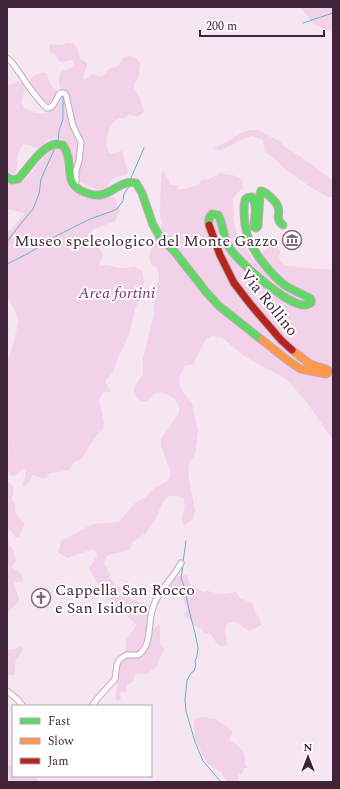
<svg xmlns="http://www.w3.org/2000/svg" width="340" height="789" font-family="Spectral,serif">
	<rect width="100%" height="100%" fill="#f6e6f1"/>
	<!-- green -->
	<path fill="#f2d2e8" d="M 300,7 L 333,7 L 333,33 L 314,24 Z
		M 68,43 L 74,44 L 78,50 L 80,59 L 86,62 L 87,65 L 83,77 L 84,80 C 88,79 90,75 95,74 L 100,77 C 105,74 107,72 110,68 L 117,67 L 124,57 L 130,56 L 136,58 L 140,63 L 140,66 L 138,79 L 134,84 L 134,88 L 140,99 L 144,111 C 140,117 136,118 130,114 C 128,115 127,117 125,118 C 120,119 122,117 118,119 C 108,125 102,144 110,154 C 114,154 118,151 122,151 L 128,172 L 127,175 C 116,177 110,177 107,189 C 96,192 77,182 72,173 C 69,168 74,161 72,155 C 71,151 68,145 65,141 C 61,137 49,137 45,142 C 43,143 43,145 42,147 L 36,148 L 30,145 L 23,144 C 15,156 20,162 15,174 L 9,173 L 7,171 L 7,86 L 18,81 L 23,84 L 25,90 L 21,102 L 24,108 L 36,113 L 42,114 L 49,112 L 53,109 L 53,105 C 50,103 47,103 44,101 L 30,83 L 30,80 C 32,75 44,70 47,74 C 49,77 48,78 49,81 C 50,85 54,89 57,92 L 60,91 C 60,83 56,79 62,71 L 71,69 L 74,63 L 73,60 L 63,62 L 59,61 C 56,57 56,53 50,52 L 49,49 L 49,46 L 51,44 L 62,45 Z
		M 250,130 L 258,130 L 279,141 L 285,147 L 307,161 L 333,181 L 333,197 L 327,197 L 312,188 L 282,167 L 274,158 L 265,152 L 264,149 L 263,140 L 253,136 L 243,139 L 221,150 L 213,149 C 220,145 226,142 233,138 C 239,135 243,131 250,130 Z
		M 57,147 L 62,148 L 64,153 L 64,174 L 73,191 L 89,196 L 104,196 L 115,198 L 120,210 L 115,221 L 92,230 L 95,243 L 101,250 L 103,256 L 99,266 C 107,263 113,267 121,268 C 126,269 130,267 134,266 L 142,271 L 144,282 L 143,292 L 135,309 L 130,332 L 118,358 L 113,372 L 110,376 L 107,378 L 105,382 L 110,390 L 110,392 L 104,392 L 102,394 L 99,400 L 104,422 L 103,429 C 95,436 87,450 82,459 L 74,462 L 69,470 L 66,471 L 50,473 L 46,478 L 42,478 L 33,475 L 28,483 L 23,487 C 22,480 29,476 24,469 C 20,470 18,474 13,476 L 10,475 C 3,463 12,450 7,437 L 7,359 L 10,355 L 15,337 L 18,322 L 15,310 L 7,297 L 7,233 L 15,225 L 25,213 L 7,209 L 7,180 L 15,183 L 27,178 L 46,154 Z
		M 164,171 L 171,185 L 178,186 L 178,189 L 185,189 L 198,185 L 202,180 L 209,179 L 220,173 L 236,176 L 240,178 L 243,182 L 243,188 L 235,195 L 233,200 L 234,222 L 238,238 L 253,259 L 260,256 C 263,251 269,248 267,241 L 268,240 C 274,242 278,246 280,252 L 279,257 C 281,262 283,265 288,266 L 333,270 L 333,440 L 305,400 L 286,379 L 244,356 L 221,337 L 212,336 L 206,339 L 193,364 L 185,366 L 181,374 L 179,381 L 182,391 L 192,403 L 198,431 L 195,454 L 188,465 L 189,478 L 195,511 L 193,519 L 184,526 C 184,525 182,520 182,519 C 182,511 187,508 183,498 L 177,496 L 170,496 L 167,497 L 165,499 L 160,508 L 158,514 L 151,525 L 146,533 L 134,541 L 132,543 L 130,549 L 127,551 L 112,554 L 109,555 L 106,557 L 104,563 L 105,566 L 110,574 L 110,577 L 113,583 L 127,593 L 131,599 L 137,601 L 141,602 L 149,606 C 148,617 149,647 137,653 C 133,655 129,653 125,652 L 126,640 L 137,625 L 106,598 L 89,568 L 97,556 L 96,552 L 93,549 L 67,558 L 58,552 L 61,541 L 93,524 L 119,522 L 135,503 L 146,497 L 154,488 L 166,482 L 170,478 L 170,471 L 161,445 L 161,439 L 179,413 L 179,406 L 176,401 L 172,397 L 161,392 L 155,393 L 146,402 L 140,401 L 136,396 L 134,390 L 136,384 L 143,374 L 143,358 L 154,314 L 154,287 L 158,282 L 159,274 L 156,267 L 151,264 L 149,256 L 154,238 L 161,229 L 162,223 L 160,216 L 161,173 Z
		M 7,482 L 12,485 C 15,491 13,494 12,500 L 16,506 C 13,514 19,518 24,522 L 24,526 L 19,537 L 15,537 L 12,532 L 7,527 Z
		M 7,538 L 9,545 L 14,550 L 14,554 L 17,560 L 16,562 L 13,564 L 12,567 C 16,571 22,573 23,579 L 22,582 L 15,582 L 14,585 L 19,599 L 18,602 L 7,614 Z
		M 187,575 L 190,584 C 196,586 199,591 204,592 L 207,591 L 221,594 L 236,592 L 240,598 L 252,603 L 254,608 L 256,614 L 260,619 L 261,625 C 243,638 245,622 233,622 C 220,622 228,637 227,643 C 227,644 226,645 225,646 C 214,646 216,638 209,633 L 206,634 L 203,632 L 202,629 L 195,626 C 193,620 187,619 183,614 L 186,612 L 187,609 L 183,600 L 183,598 L 176,595 L 166,587 L 174,577 Z
		M 158,625 L 159,625 L 160,626 L 160,643 L 164,648 L 162,654 L 159,659 L 157,666 L 147,674 L 138,673 L 135,675 L 133,681 L 131,683 L 128,684 L 126,687 L 127,690 L 126,693 L 123,692 L 119,692 L 121,698 L 119,701 L 116,700 C 115,695 116,692 117,687 C 117,679 116,665 123,660 C 128,656 136,658 142,657 L 146,652 L 149,644 L 153,629 Z
		M 20,647 L 23,648 C 22,655 16,658 15,664 C 14,668 16,671 14,675 L 8,675 L 7,677 L 7,650 L 14,649 Z
		M 202,717 L 216,719 C 221,724 228,726 233,732 L 229,740 C 240,747 247,750 245,765 L 247,766 L 247,768 L 244,768 L 242,774 L 239,774 L 237,782 L 226,782 L 222,773 L 207,763 L 195,740 L 194,720 Z
		M 13,764 L 13,776 L 35,776 L 39,782 L 7,782 C 12,777 6,770 9,765 Z"/>
	<g fill="none" stroke-linecap="round" stroke-linejoin="round">
		<!-- stream -->
		<path stroke="#66b4c9" stroke-width="1" d="M 303,23 L 333,13
			M 58,142 L 59,131 L 63,119 L 63,96
			M 131,178 L 144,148
			M 7,242 L 18,227 L 33,209 L 39,194 L 41,179 L 55,148
			M 7,264 L 29,253 L 58,235 L 90,219 L 110,212 L 117,209 L 123,201 L 124,194 L 130,185
			M 183,562 L 186,541
			M 183,565 L 181,578 L 184,586 L 190,614 L 195,633 L 198,648 L 197,656 L 195,662 L 196,665 L 194,671 L 191,673 L 187,680 L 185,700 L 186,711 L 195,742 L 203,761 L 221,782"/>
		<!-- street casing -->
		<g stroke="#c0abba" stroke-width="7">
			<path id="street" d="M 7,58 C 14,63 16,69 21,75 C 27,85 39,101 47,108 C 54,108 56,99 60,93 L 64,93 L 66,95 L 73,126 L 81,142 L 79,161 L 76,171 L 76,184 L 75,187
				M 7,691 L 16,698 L 23,706
				M 92,706 L 97,699 L 115,679 L 117,664 L 119,660 L 126,655 L 138,655 C 152,646 148,625 152,611 C 156,592 173,579 181,563"/>
		</g>
		<!-- fast casing -->
		<g stroke="#c0abba" stroke-width="9">
			<path id="fast" d="M 7,177 L 12,180 L 18,179 C 28,169 41,146 56,144 C 59,144 61,145 63,145 C 77,165 58,185 90,194 C 111,200 117,179 136,183 L 142,193 L 153,225 L 160,237 L 174,251 L 207,293 L 219,306 L 262,340
				M 209,225 C 208,220 209,217 212,214 L 218,215 C 223,223 223,237 229,247 C 237,261 289,307 305,305 C 308,305 309,304 311,303 L 311,299 C 303,294 294,291 286,286 C 272,276 251,250 247,234 C 245,227 244,219 244,212 C 244,208 244,204 245,200 L 247,198 L 252,197 C 258,206 254,217 254,227 L 256,228 L 258,226 L 260,194 L 261,191 C 266,192 276,201 278,207 C 281,214 274,218 283,225"/>
		</g>
		<!-- slow casing -->
		<g stroke="#c0abba" stroke-width="9">
			<path id="slow" d="M 262,340 L 290,362 L 301,369 L 326,374 L 328,373 L 328,370 L 326,369 L 310,364 L 292,350"/>
		</g>
		<!-- jam casing -->
		<g stroke="#c0abba" stroke-width="9">
			<path id="jam" d="M 209,225 L 220,255 L 234,283 L 251,305 L 281,340 L 292,350"/>
		</g>
		<!-- street -->
		<use href="#street" stroke="#fefbfd" stroke-width="5"/>
		<!-- fast -->
		<use href="#fast" stroke="#63d668" stroke-width="7"/>
		<!-- slow -->
		<use href="#slow" stroke="#ff974d" stroke-width="7"/>
		<!-- jam -->
		<use href="#jam" stroke="#b3261e" stroke-width="7"/>
	</g>
	<!-- icons -->
	<defs>
		<g id="museum-ring" transform="scale(1)"><circle r="9.5" fill="#fff" stroke="#806879" stroke-width="1.5"/><path d="M0-6L6-3V-2H-6V-3ZM-5-1h2V3h-2ZM-1-1h2V3h-2ZM3-1h2V3H3ZM-6 4H6V6H-6Z" fill="#806879"/></g>
		<g id="church-ring" transform="scale(1)"><circle r="9.5" fill="#fff" stroke="#806879" stroke-width="1.5"/><path d="M-1.2-6h2.4v3.5h3.3v2.4h-3.3V6h-2.4V-.1h-3.3v-2.4h3.3Z" fill="#806879"/></g>
	</defs>
	<g fill-rule="evenodd">
		<use href="#museum-ring" x="292" y="240"/>
		<use href="#church-ring" x="41" y="598"/>
	</g>
	<g text-anchor="middle" stroke-width="4" stroke-linejoin="round" paint-order="stroke">
		<!-- poi labels -->
		<g font-size="16" fill="#402439" stroke="#fff" text-anchor="end">
			<text x="278" y="246">Museo speleologico del Monte Gazzo</text>
			<text x="55" y="595" text-anchor="start">Cappella San Rocco<tspan x="55" dy="18">e San Isidoro</tspan></text>
		</g>
		<!-- park labels -->
		<g font-size="16" font-style="italic" fill="#823271" stroke="#fff">
			<text x="117" y="298">Area fortini</text>
		</g>
		<!-- street labels -->
		<g font-size="16" fill="#402439" stroke="#fff">
			<text transform="translate(270 302) rotate(51)" y="6">Via Rollino</text>
		</g>
	</g>
	<!-- border -->
	<rect width="340" height="789" fill="none" stroke="#402439" stroke-width="16"/>
	<!-- legend -->
	<rect x="12" y="705" width="140" height="72" fill="#ffffff" stroke="#b3a7b0"/>
	<rect x="20" y="718" width="20" height="6" fill="#63d668" stroke="#b3a7b0"/>
	<text x="48" y="725" font-size="12" fill="#402439">Fast</text>
	<rect x="20" y="738" width="20" height="6" fill="#ff974d" stroke="#b3a7b0"/>
	<text x="48" y="745" font-size="12" fill="#402439">Slow</text>
	<rect x="20" y="758" width="20" height="6" fill="#b3261e" stroke="#b3a7b0"/>
	<text x="48" y="765" font-size="12" fill="#402439">Jam</text>
	<!-- north arrow -->
	<g transform="translate(308 757)" stroke="#ffffff" stroke-width="3" paint-order="stroke">
	<path d="M0-3L7 15L0 10L-7 15Z" fill="#402439"/>
	<text y="-6" font-size="11" font-weight="bold" text-anchor="middle" fill="#402439">N</text>
	</g>
	<!-- scale -->
	<path d="M200 30v6h124v-6" fill="none" stroke="#402439" stroke-width="2"/>
	<text x="206" y="30" font-size="12" fill="#402439" stroke="#ffffff" stroke-width="3" paint-order="stroke">200 m</text>
</svg>
